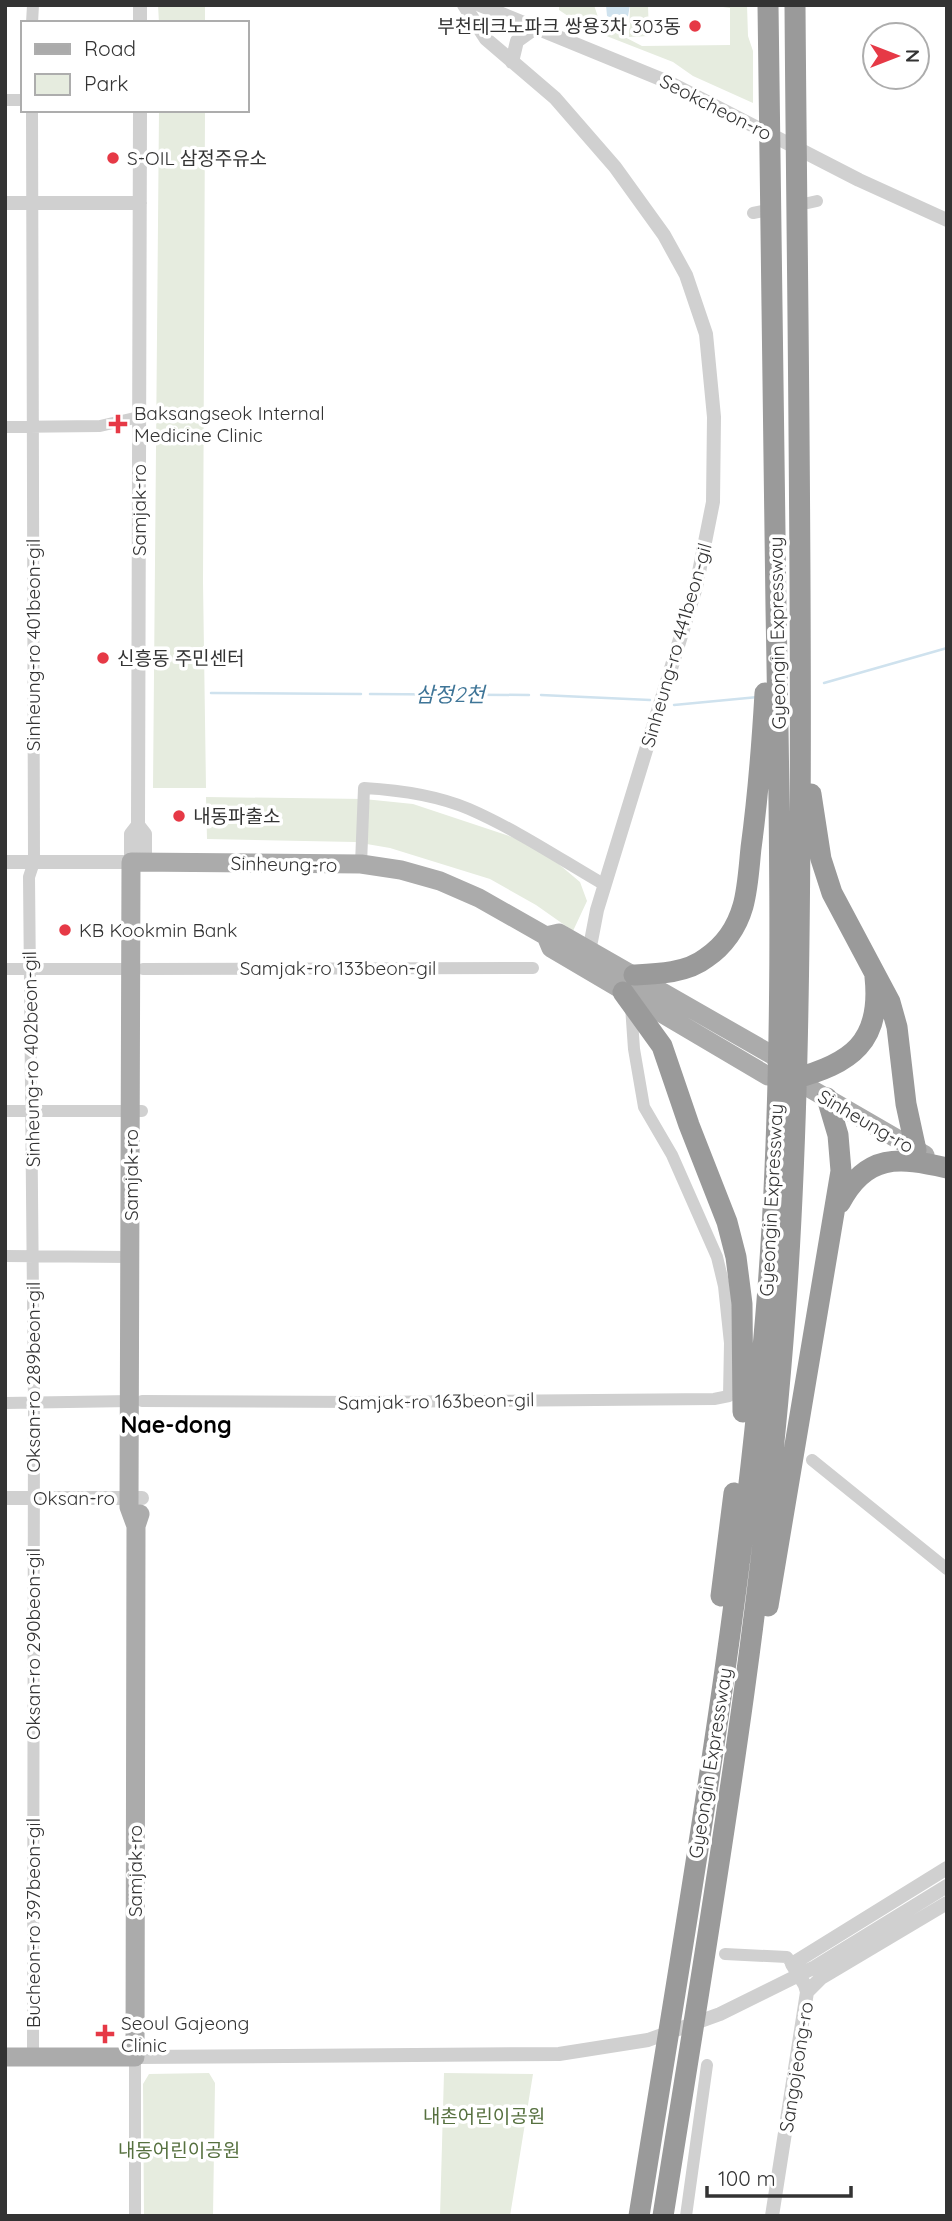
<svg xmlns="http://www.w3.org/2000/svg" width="952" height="2221" font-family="Quicksand,'Noto Sans KR',sans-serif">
	<rect width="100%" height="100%" fill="#fff"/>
	<!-- green -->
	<path fill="#e6ecdf" d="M 158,5 L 205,5 L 205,23 L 159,23 Z
		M 559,5 L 594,5 L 598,17 L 617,33 L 642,46 L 730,45 L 730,8 L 723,7 L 723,5 L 747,5 L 748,36 L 753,51 L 753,103 L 693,76 L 673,62 L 586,28 L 559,10 Z
		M 630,5 L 648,5 L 649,36 L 629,37 Z
		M 159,110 L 205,110 L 203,582 L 206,788 L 153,788 Z
		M 206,797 L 364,799 L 413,804 L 536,845 L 580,882 L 587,901 L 573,931 L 536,905 L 490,879 L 390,848 L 355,842 L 207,839 Z
		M 209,2073 L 215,2083 L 213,2216 L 144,2216 L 143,2084 L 149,2074 Z
		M 444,2073 L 533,2074 L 510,2216 L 440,2216 Z"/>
	<!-- water -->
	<path fill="#cfe2ee" d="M 606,5 L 630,5 L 628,16 C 620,21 615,22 607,16 Z"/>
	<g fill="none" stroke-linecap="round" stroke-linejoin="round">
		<!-- stream -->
		<path stroke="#cfe2ee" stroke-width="2.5" d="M 824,683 L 947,648
			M 211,693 L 361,694
			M 370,694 L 529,695
			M 541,695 L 650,700
			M 674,705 L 758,697"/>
		<!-- minor -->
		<path stroke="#d0d0d0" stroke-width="12" d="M 32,23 L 33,5
			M 5,100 L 23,100
			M 32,110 L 34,862 L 29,877 L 34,1403 L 33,2057
			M 808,203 L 817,201
			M 753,213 L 763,211
			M 5,427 L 100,426 L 139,417
			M 361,864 L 364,788 C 399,790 436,795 469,809 C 517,830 560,859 605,885
			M 5,969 L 131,969
			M 143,969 L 533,968
			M 631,1006 L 634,1049 L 644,1107 L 672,1155 L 717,1257 L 724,1286 L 730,1343 L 729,1396
			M 5,1111 L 142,1111
			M 5,1256 L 131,1257
			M 142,1401 L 361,1402 L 714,1399 L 729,1396
			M 5,1403 L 131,1401
			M 812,1460 L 947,1569
			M 725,1954 L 787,1957 L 792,1964
			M 135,2057 L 135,2216
			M 686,2216 L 707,2065"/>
		<!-- tertiary -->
		<path stroke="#d0d0d0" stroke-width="14" d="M 140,5 L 140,23
			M 464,5 L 486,39 L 555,98 L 615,167 L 664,235 L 686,275 L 706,334 L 714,417 L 713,502 L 696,587 L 597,910 L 588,957
			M 480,5 L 668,82 L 859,180 L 947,220
			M 512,62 L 517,41 L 535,28
			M 5,203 L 140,203
			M 138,825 L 145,834 L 145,862
			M 5,862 L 131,862 L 131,834 L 138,825 L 140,110
			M 5,1498 L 142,1498
			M 807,1992 L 821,1978 L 947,1903
			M 135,2057 L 559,2054 L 648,2040 L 720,2014 L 815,1967 L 947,1886
			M 772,2216 L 807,1992 L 805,1985 L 792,1964 L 947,1868"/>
		<!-- primary -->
		<path stroke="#ababab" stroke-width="19" d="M 546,936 L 559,933 L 774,1056 L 785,1074 L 925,1155
			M 136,1526 L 129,1507 L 131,862 L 361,864 L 401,870 L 440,881 L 479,898 L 546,936 L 551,948 L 768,1076 L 785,1074
			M 5,2057 L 135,2057 L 136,1526 L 140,1514"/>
		<!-- motorway -->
		<path stroke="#9a9a9a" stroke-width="21" d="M 811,794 L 821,859 L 832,893 L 890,1002 L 897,1027 L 906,1104 L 916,1150
			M 634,975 C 657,974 687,973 706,958 C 724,946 737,927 743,906 C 748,888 749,867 751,848 C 758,796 762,745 765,693
			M 623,992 L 662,1046 L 689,1125 L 727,1222 L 736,1257 L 742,1304 L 743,1412
			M 793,1079 C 851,1064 882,1042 875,977
			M 840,1203 C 866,1153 899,1157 947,1168
			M 721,1596 L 734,1493
			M 768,1606 L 841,1171 L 838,1135 L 827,1098
			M 639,2216 C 688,1908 744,1599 768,1288 C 785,1062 780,834 776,608 C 773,407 771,206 768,5
			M 663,2216 C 712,1908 766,1599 787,1287 C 797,1135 799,983 800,831 C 802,555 797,280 795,5"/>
	</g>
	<!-- markers -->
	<g fill="#e63946" stroke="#fff" stroke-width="2.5">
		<circle cx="695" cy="26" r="7"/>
		<circle cx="113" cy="158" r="7"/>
		<path d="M114.5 413.5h7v7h7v7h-7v7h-7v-7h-7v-7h7z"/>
		<circle cx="103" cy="658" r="7"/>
		<circle cx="179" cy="816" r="7"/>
		<circle cx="65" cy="930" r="7"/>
		<path d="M101.5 2023.5h7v7h7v7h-7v7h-7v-7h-7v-7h7z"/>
	</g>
	<g text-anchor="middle" stroke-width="7" stroke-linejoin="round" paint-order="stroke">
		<!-- poi labels -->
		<g font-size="19" fill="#333" stroke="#fff" text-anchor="start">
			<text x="681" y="33" text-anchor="end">부천테크노파크 쌍용3차 303동</text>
			<text x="127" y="165">S-OIL 삼정주유소</text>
			<text x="134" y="420">Baksangseok Internal<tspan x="134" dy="22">Medicine Clinic</tspan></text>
			<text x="117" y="665">신흥동 주민센터</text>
			<text x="193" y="823">내동파출소</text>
			<text x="79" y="937">KB Kookmin Bank</text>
			<text x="121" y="2030">Seoul Gajeong<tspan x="121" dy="22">Clinic</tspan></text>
		</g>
		<!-- street labels -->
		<g font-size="19" fill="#333" stroke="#fff">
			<text transform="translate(716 107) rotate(27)" y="7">Seokcheon-ro</text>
			<text transform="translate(139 510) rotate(-90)" y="7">Samjak-ro</text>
			<text transform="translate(777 633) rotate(-91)" y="7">Gyeongin Expressway</text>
			<text transform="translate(33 645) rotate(-90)" y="7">Sinheung-ro 401beon-gil</text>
			<text transform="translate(676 645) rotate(-74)" y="7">Sinheung-ro 441beon-gil</text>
			<text transform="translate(284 864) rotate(1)" y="7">Sinheung-ro</text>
			<text x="338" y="975">Samjak-ro 133beon-gil</text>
			<text transform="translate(31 1059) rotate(-91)" y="7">Sinheung-ro 402beon-gil</text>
			<text transform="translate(866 1121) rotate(30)" y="7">Sinheung-ro</text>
			<text transform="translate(131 1175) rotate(-90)" y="7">Samjak-ro</text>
			<text transform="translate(771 1200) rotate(-87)" y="7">Gyeongin Expressway</text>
			<text transform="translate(33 1377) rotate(-90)" y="7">Oksan-ro 289beon-gil</text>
			<text transform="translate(436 1401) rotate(-1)" y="7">Samjak-ro 163beon-gil</text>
			<text x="74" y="1505">Oksan-ro</text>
			<text transform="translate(33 1644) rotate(-90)" y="7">Oksan-ro 290beon-gil</text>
			<text transform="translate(710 1763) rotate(-81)" y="7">Gyeongin Expressway</text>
			<text transform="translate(135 1871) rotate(-90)" y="7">Samjak-ro</text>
			<text transform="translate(33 1923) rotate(-90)" y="7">Bucheon-ro 397beon-gil</text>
			<text transform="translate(796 2067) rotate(-81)" y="7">Sangojeong-ro</text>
		</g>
		<!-- park labels -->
		<g font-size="19" fill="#56703f" stroke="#fff">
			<text x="484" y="2123">내촌어린이공원</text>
			<text x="179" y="2157">내동어린이공원</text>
		</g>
		<!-- water labels -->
		<g font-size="21" font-style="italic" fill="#3f7597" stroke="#fff">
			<text x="450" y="702">삼정2천</text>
		</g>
		<!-- quarter labels -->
		<g font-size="23" font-weight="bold" fill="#000" stroke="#fff">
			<text x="176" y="1433">Nae-dong</text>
		</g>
	</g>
	<!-- border -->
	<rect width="952" height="2221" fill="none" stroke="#333333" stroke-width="14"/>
	<!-- legend -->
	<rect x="21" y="21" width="228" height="91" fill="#ffffff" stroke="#adadad" stroke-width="2"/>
	<rect x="35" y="44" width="35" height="10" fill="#ababab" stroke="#adadad" stroke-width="2"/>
	<text x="84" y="56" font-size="21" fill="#333333">Road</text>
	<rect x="35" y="74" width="35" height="21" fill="#e6ecdf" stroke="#adadad" stroke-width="2"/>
	<text x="84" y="91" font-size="21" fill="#333333">Park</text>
	<!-- north arrow -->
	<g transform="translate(896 56) rotate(90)"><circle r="33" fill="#ffffff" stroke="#adadad" stroke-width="2"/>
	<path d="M0-5L12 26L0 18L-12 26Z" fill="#e63946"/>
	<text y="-10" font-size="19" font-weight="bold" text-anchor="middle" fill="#333333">N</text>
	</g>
	<!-- scale -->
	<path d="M707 2186v10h144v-10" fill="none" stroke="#333333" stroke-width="3.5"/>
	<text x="718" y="2186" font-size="21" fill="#333333" stroke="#ffffff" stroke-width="5" paint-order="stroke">100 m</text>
</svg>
